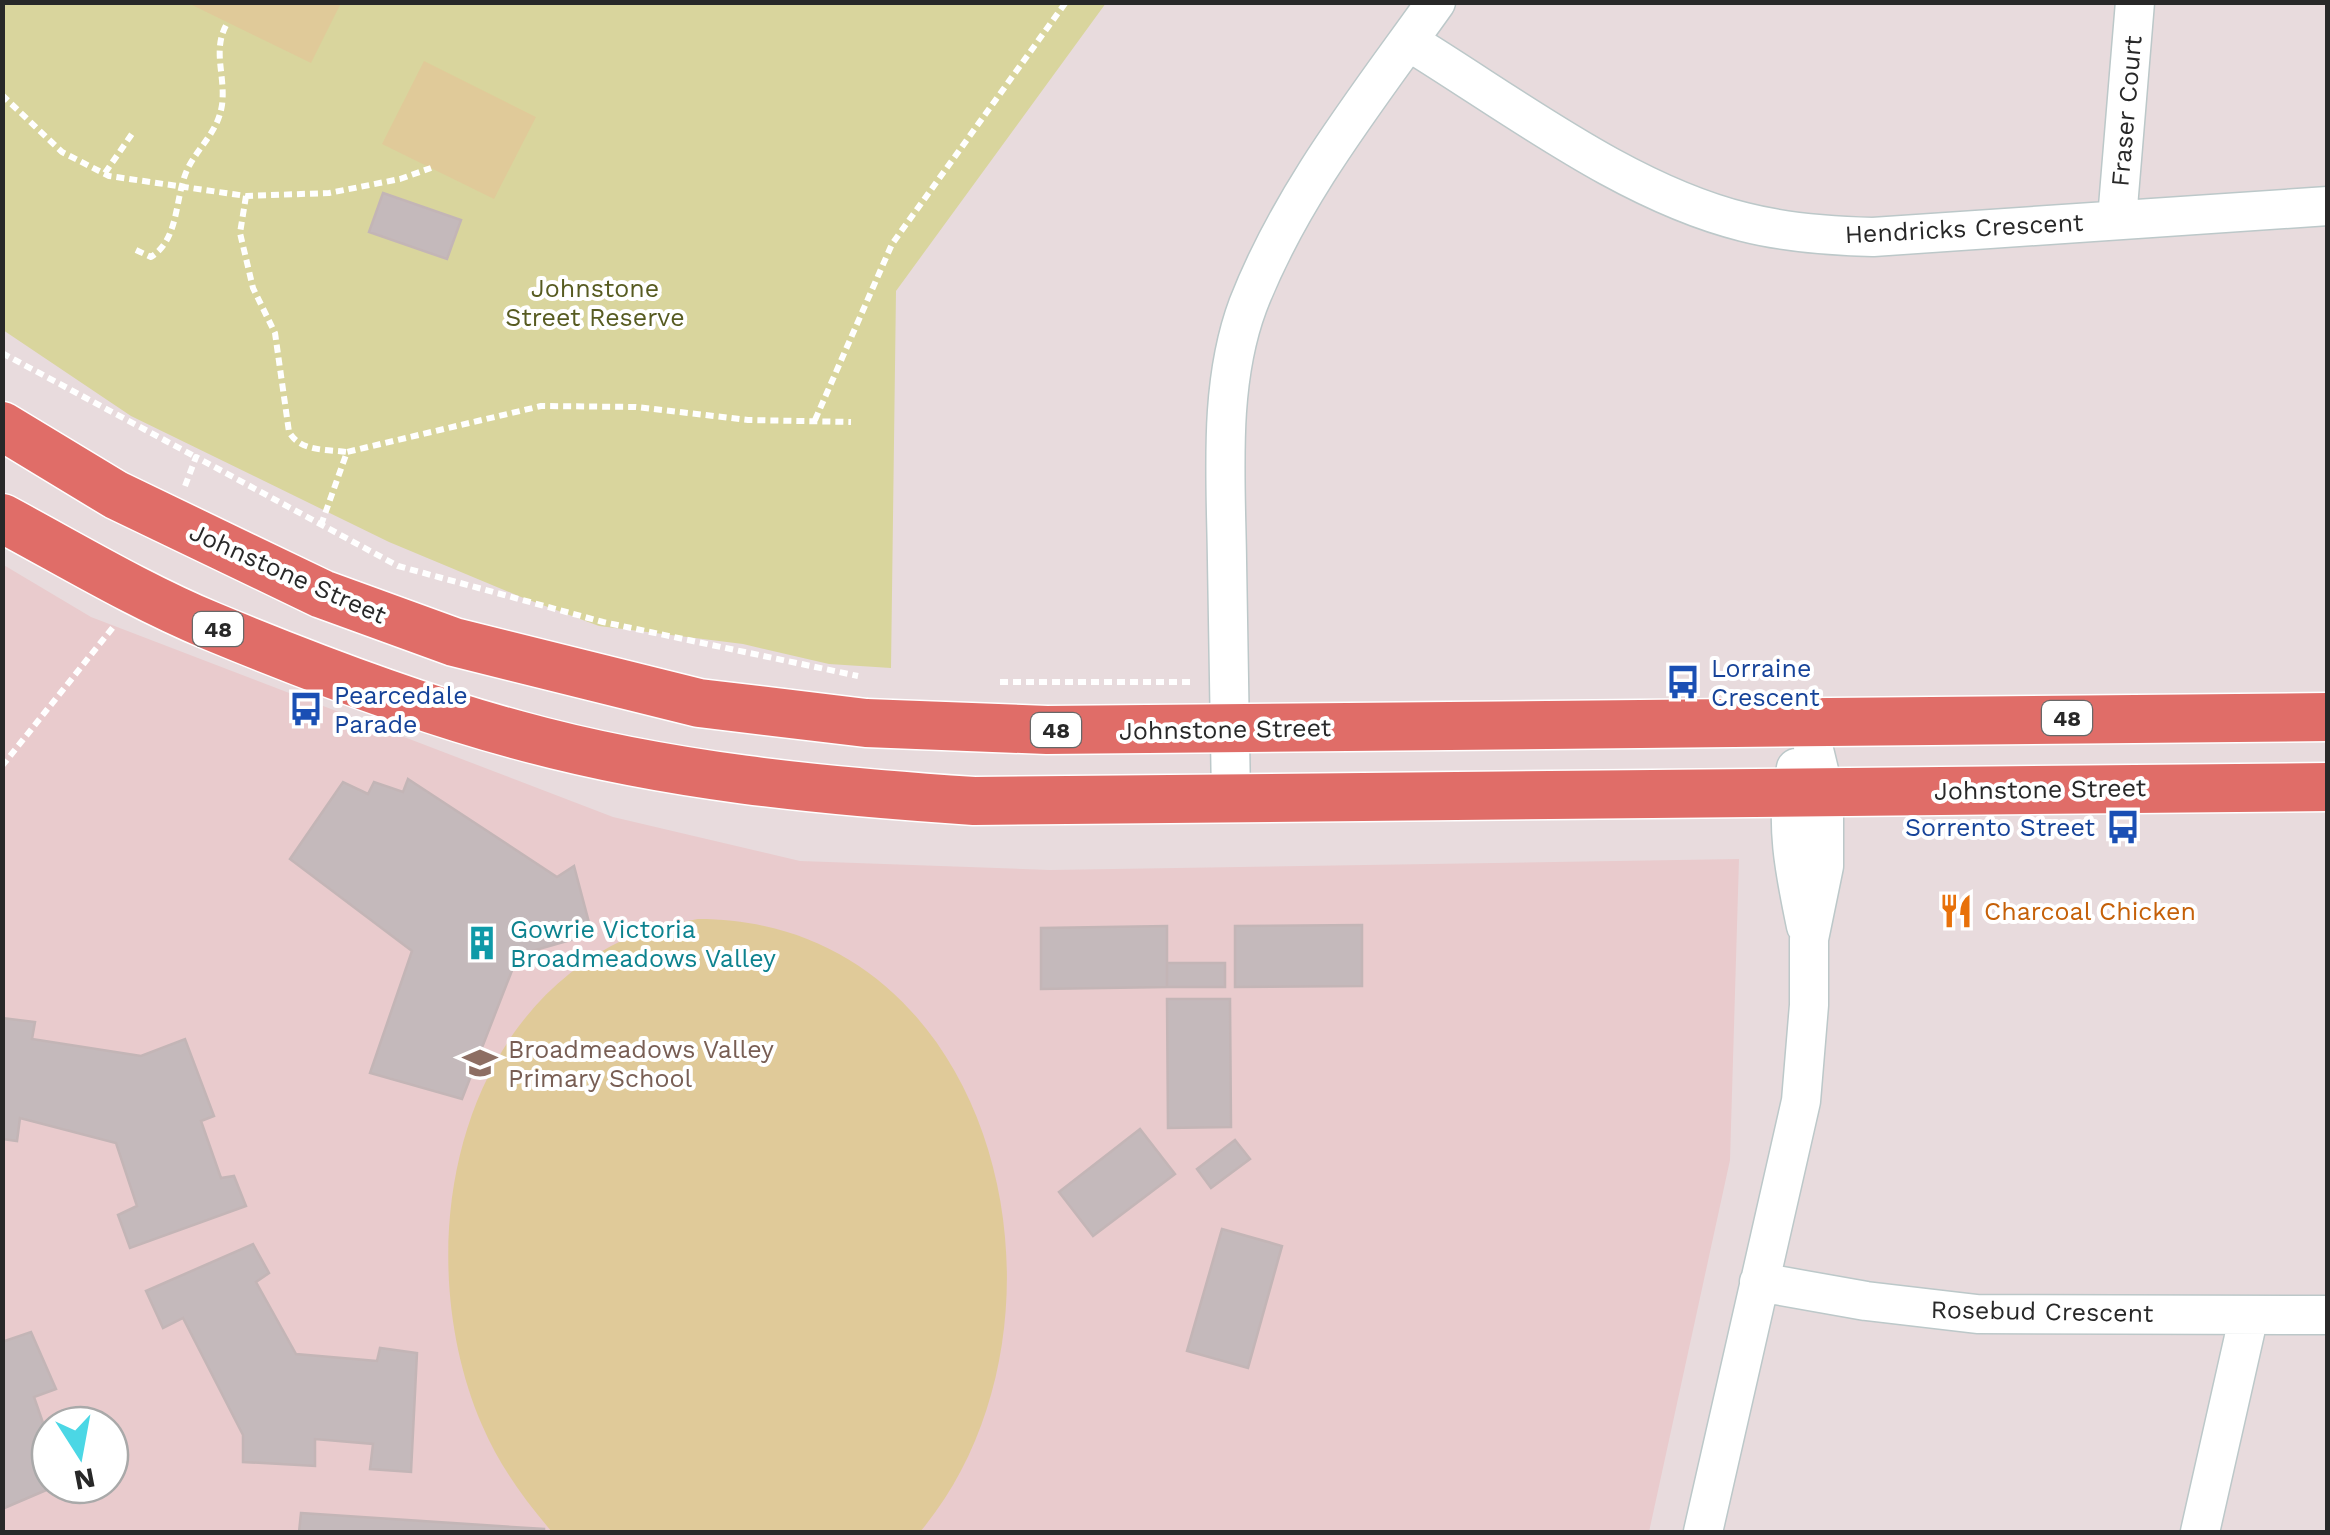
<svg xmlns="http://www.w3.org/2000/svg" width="2330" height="1535" font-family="'Work Sans',sans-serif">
	<rect width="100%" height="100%" fill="#e8dbdd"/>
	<!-- education -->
	<path fill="#e9cbcd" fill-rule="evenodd" d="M 2,564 L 91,617 L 613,817 L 800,861 L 1050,870 L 1739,859 L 1730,1160 L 1649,1532 L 3,1532 ZM 50,1425 L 110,1425 L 110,1485 L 50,1485 Z"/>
	<!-- green -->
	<path fill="#d9d59d" d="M 3,3 L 1106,3 L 896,291 L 891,668 L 829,664 L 743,644 L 599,626 L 521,597 L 389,542 L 131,416 L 3,330 Z"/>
	<!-- pitch -->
	<path fill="#e0ca99" d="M 188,3 L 188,2 L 341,3 L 311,63 Z
		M 424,61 L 536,117 L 494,199 L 382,144 Z
		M 698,919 C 1002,919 1093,1327 920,1532 L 552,1532 C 524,1499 499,1465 482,1425 C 411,1260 449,1022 625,939 C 648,928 673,924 698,919 Z"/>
	<!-- building -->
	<path fill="#c4b9bb" stroke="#c3b5b6" stroke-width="2.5" d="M 383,193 L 461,220 L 447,259 L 369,232 Z
		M 408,779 L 557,877 L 574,866 L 592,934 L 518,955 L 462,1099 L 370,1073 L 412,951 L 290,859 L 343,782 L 368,794 L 374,782 L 403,792 Z
		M 1362,925 L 1362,986 L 1235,987 L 1235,926 Z
		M 1167,926 L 1167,987 L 1041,989 L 1041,928 Z
		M 1167,963 L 1225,963 L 1225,987 L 1167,987 Z
		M 1167,999 L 1230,999 L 1231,1127 L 1168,1128 Z
		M 2,1018 L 35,1022 L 32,1039 L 141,1056 L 185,1039 L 214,1116 L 201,1121 L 221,1178 L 234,1176 L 246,1206 L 130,1248 L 118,1215 L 137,1206 L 116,1143 L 20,1118 L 17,1141 L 2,1139 Z
		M 1140,1129 L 1175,1174 L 1093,1236 L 1059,1192 Z
		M 1235,1140 L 1250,1159 L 1211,1188 L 1197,1169 Z
		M 1222,1229 L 1282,1246 L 1248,1368 L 1187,1351 Z
		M 253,1244 L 269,1273 L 256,1282 L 296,1354 L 377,1361 L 380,1348 L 417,1353 L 411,1472 L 370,1469 L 373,1444 L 315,1439 L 315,1466 L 243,1462 L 243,1435 L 183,1318 L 163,1328 L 146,1291 Z
		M 31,1332 L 56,1389 L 34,1397 L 50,1443 L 50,1485 L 58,1485 L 2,1509 L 2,1342 Z
		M 301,1513 L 544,1529 L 544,1532 L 299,1532 Z"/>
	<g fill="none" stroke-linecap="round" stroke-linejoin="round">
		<!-- minor casing -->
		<g stroke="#bcc8c9" stroke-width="41">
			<path id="minor" d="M 1408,41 C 1511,104 1626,193 1744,222 C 1787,233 1829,236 1873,237 L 2328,206
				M 2117,219 L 2135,2
				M 1796,768 C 1784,821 1795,874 1806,926
				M 1231,797 C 1229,719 1228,640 1227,561 C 1226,478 1218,385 1248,305 C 1291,194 1367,99 1436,2
				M 1759,1282 L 1866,1301 L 1977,1314 L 2328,1315
				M 1703,1532 L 1801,1101 L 1809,1005 L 1809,939 L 1824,866 L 1824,791 L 1807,721
				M 2200,1532 L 2249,1315"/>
		</g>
		<!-- major casing -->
		<g stroke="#fff" stroke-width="51">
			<path id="major" d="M 2,426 L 116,495 L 322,594 L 454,642 L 699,703 L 866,723 L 1047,730 L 2328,717
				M 2,518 C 71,555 139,596 211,626 C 310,667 414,707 518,735 C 666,776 821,791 974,801 L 2328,787"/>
		</g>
		<!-- path -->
		<path stroke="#fff" stroke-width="6" stroke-dasharray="8 5" stroke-linecap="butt" d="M 2,95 L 62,152 L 109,176 L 246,196 L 329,193 L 400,179 L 431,168
			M 105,173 L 134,131
			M 246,196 L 240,233 L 253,288 L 275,333 L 289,432 C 301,452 325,449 347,452
			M 136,250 L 151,257 C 181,238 174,194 189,166 C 201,144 218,131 222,105 C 226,75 211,49 228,22
			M 2,353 L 196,457
			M 815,420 L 892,244 L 1066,2
			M 185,486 L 196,457 L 398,566 L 603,622 L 858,676
			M 321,525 L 347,452 L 541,406 L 636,407 L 748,420 L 851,422
			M 1000,682 L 1192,682
			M 2,766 L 114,626"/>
		<!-- minor -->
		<use href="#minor" stroke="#fff" stroke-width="38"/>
		<!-- major -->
		<use href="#major" stroke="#e06d68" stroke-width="48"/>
	</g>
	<!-- icons -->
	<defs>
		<g id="bus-bare" transform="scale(2.7)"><path d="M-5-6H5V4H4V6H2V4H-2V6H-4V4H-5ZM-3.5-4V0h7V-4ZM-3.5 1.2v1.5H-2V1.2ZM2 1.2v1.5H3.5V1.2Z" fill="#1a4fb4" stroke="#fff" stroke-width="2.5" paint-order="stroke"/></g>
		<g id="restaurant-bare" transform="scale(2.7)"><path d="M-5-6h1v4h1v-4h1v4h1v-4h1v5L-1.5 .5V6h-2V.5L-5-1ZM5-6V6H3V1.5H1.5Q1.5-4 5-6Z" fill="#e8710a" stroke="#fff" stroke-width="2.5" paint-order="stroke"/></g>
		<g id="building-bare" transform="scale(2.7)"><path d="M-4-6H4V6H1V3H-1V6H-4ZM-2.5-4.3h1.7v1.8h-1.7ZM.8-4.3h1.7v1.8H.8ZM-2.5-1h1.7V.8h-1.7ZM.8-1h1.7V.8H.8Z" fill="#0f9aa8" stroke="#fff" stroke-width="2.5" paint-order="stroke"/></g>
		<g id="school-bare" transform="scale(2.7)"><path d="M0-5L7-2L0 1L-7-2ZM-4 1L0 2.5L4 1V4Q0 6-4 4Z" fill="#8d6e63" stroke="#fff" stroke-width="2.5" paint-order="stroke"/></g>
	</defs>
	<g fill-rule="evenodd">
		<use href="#bus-bare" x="1683" y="682"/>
		<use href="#bus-bare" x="306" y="709"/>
		<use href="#bus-bare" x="2123" y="827"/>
		<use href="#restaurant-bare" x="1956" y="911"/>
		<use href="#building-bare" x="482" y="943"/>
		<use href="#school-bare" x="480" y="1063"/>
	</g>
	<g text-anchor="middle" stroke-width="8" stroke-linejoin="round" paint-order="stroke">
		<!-- shield labels -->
		<g fill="#fff" stroke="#686868" stroke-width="2.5">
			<rect x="193" y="612" width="50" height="34" rx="8"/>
			<rect x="2042" y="701" width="50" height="34" rx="8"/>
			<rect x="1031" y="713" width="50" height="34" rx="8"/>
		</g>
		<g font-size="22" font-weight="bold" fill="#282828">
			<text x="218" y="637">48</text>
			<text x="2067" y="726">48</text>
			<text x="1056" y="738">48</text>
		</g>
		<!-- street labels -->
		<g font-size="25" fill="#282828" stroke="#fff">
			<text transform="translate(2126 111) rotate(-85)" y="9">Fraser Court</text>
			<text transform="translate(1964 228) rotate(-3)" y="9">Hendricks Crescent</text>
			<text transform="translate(288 573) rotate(24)" y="9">Johnstone Street</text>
			<text transform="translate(1225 729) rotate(-1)" y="9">Johnstone Street</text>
			<text transform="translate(2040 789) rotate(-1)" y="9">Johnstone Street</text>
			<text transform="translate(2042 1311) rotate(1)" y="9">Rosebud Crescent</text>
		</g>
		<!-- park labels -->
		<g font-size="25" fill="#575b21" stroke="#fff">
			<text x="595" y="297">Johnstone<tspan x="595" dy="29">Street Reserve</tspan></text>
		</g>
		<!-- transit labels -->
		<g font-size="25" fill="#164399" stroke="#fff" text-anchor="start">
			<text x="1711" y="677">Lorraine<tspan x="1711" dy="29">Crescent</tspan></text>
			<text x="334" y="704">Pearcedale<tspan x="334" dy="29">Parade</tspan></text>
			<text x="2095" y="836" text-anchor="end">Sorrento Street</text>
		</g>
		<!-- food labels -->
		<g font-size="25" fill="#c56008" stroke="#fff" text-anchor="start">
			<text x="1984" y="920">Charcoal Chicken</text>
		</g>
		<!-- culture labels -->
		<g font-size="25" fill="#0d838f" stroke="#fff" text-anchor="start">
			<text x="510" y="938">Gowrie Victoria<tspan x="510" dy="29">Broadmeadows Valley</tspan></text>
		</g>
		<!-- education labels -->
		<g font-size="25" fill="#785e54" stroke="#fff" text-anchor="start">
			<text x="508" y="1058">Broadmeadows Valley<tspan x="508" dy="29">Primary School</tspan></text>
		</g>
	</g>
	<!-- border -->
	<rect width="2330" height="1535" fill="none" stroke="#282828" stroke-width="10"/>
	<!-- north arrow -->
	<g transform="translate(80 1455) rotate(169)"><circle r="48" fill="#ffffff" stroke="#a9a9a9" stroke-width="2.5"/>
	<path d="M0-8L18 38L0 25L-18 38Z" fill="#4bd7e5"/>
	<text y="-15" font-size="28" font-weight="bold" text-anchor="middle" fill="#282828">N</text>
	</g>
</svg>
